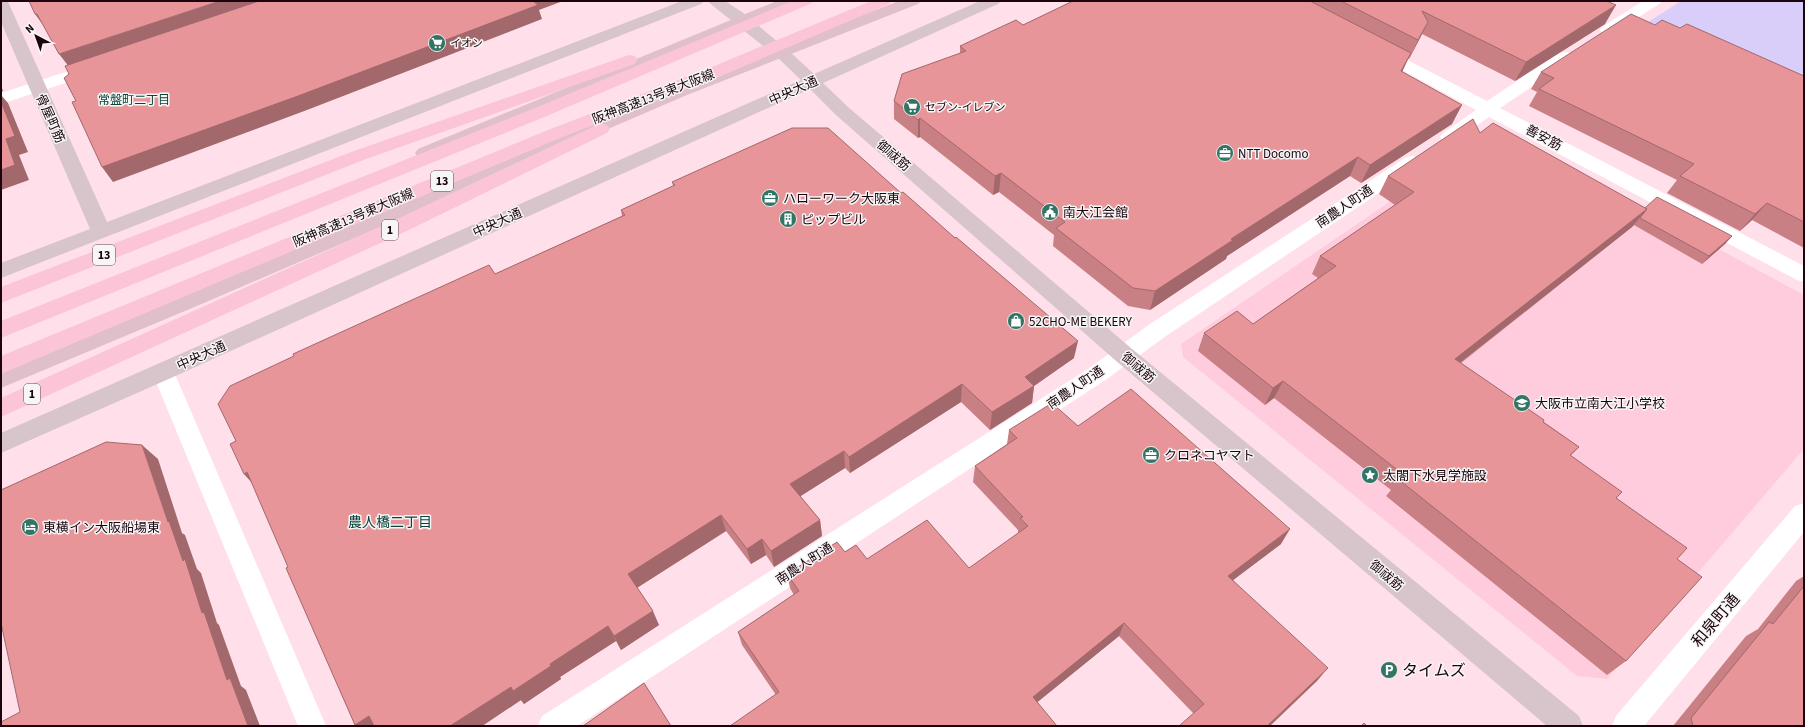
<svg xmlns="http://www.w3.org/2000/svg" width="1805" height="727" font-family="'Source Sans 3','Noto Sans JP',sans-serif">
	<rect width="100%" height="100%" fill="#ffe0ea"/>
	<!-- built -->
	<path fill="#ffccde" d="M 1489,134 L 1509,136 L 1804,295 L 1804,449 L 1607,679 L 1577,676 L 1183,357 L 1181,344 Z"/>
	<!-- green -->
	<path fill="#d9cefa" d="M 1681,1 L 1804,1 L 1804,94 L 1645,24 Z"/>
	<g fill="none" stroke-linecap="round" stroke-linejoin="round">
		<!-- street -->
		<path fill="#fff" fill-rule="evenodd" d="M 1643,1 L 1662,1 L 1659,4 L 1614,33 L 1608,35 L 1602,33 L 1600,30 L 1602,27 Z
			M 1378,46 L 1384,48 L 1487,101 L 1559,53 L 1565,52 L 1571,53 L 1573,57 L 1571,61 L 1500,108 L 1804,266 L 1804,282 L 1797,280 L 1489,117 L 1455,141 L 1449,143 L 1443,141 L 1440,137 L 1443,133 L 1476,110 L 1372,54 L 1370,51 L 1372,48 Z
			M 93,63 L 99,64 L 101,68 L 99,72 L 1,104 L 1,93 Z
			M 1412,156 L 1419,158 L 1421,162 L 1419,166 L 1166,336 L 1104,381 L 577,726 L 538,726 L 542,716 L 1088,369 L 1150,324 L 1405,158 Z
			M 163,363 L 171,366 L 174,372 L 326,726 L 298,726 L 152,372 L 155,366 Z
			M 1804,503 L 1804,532 L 1644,726 L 1612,726 L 1616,716 L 1795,506 Z"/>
		<!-- secondary -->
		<path fill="#d7c5cb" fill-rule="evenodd" d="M 1,1 L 7,1 L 9,4 L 107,222 L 682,1 L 704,1 L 701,4 L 1,278 L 1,263 L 90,229 L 1,22 Z
			M 707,1 L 725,1 L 742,12 L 790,52 L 814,74 L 980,1 L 1001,1 L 998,4 L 823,83 L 848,107 L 1131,348 L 1579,716 L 1583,726 L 1547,726 L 1115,360 L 836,115 L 810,89 L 171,378 L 1,453 L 1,433 L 801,80 L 778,58 Z"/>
		<!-- primary -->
		<path fill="#dfbfca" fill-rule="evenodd" d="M 777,1 L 798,1 L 795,4 L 430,157 L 424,159 L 418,157 L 415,153 L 418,149 Z
			M 899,1 L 921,1 L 918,4 L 687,95 L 204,303 L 1,388 L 1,370 L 190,293 L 675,87 Z"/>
		<!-- highway -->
		<path fill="#fbc4d7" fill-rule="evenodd" d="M 792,1 L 813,1 L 810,4 L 542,118 L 1,338 L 1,321 L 530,110 Z
			M 871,1 L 892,1 L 889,4 L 719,77 L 560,138 L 1,374 L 1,356 L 548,130 L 707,69 Z
			M 629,55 L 635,56 L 637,60 L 635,64 L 366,159 L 1,303 L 1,287 L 354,151 Z
			M 601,123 L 607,125 L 610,129 L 607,133 L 411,229 L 1,417 L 1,398 L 397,219 Z"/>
	</g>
	<!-- wall -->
	<path fill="#c88084" d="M 1073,1 L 1607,1 L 1605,24 L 1515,81 L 1422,34 L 1409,59 L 1408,58 L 1402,72 L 1452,124 L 1361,183 L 1350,176 L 1227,256 L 1226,259 L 1150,310 L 1128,306 L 1053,246 L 1054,235 L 999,192 L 993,195 L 920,137 L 918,138 L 894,119 L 894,101 L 960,53 L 960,46 L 1023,25 Z
		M 1655,25 L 1680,28 L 1804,76 L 1804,248 L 1752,220 L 1740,231 L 1667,193 L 1677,180 L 1529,106 L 1537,92 L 1531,89 L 1541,72 Z
		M 1480,133 L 1645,208 L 1732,236 L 1725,244 L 1702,264 L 1634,225 L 1632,227 L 1461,363 L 1579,447 L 1570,456 L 1616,498 L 1677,559 L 1626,661 L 1607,675 L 1386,496 L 1391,490 L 1274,398 L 1265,405 L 1198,351 L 1204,333 L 1253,324 L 1318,278 L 1312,274 L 1320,256 L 1395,205 L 1379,194 L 1388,176 Z
		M 672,182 L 1074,358 L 1034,386 L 1032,403 L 990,430 L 961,402 L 850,473 L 845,468 L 800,496 L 820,520 L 822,536 L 774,567 L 766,555 L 751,564 L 726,531 L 637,588 L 659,625 L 621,650 L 616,641 L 560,677 L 561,679 L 524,704 L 521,700 L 482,726 L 356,726 L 355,725 L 236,441 L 495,274 L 622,216 L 621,210 L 673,186 Z
		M 1078,426 L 1281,544 L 1233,580 L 1317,681 L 1193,713 L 1119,636 L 1037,702 L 776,695 L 742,645 L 738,632 L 794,595 L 790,588 L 787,574 L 845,552 L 867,559 L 969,568 L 1018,534 L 1018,530 L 973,482 L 975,466 L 1007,444 L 1009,430 Z
		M 1804,576 L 1804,726 L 1673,726 L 1746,636 L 1758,629 L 1796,581 Z"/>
	<!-- shaded-wall -->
	<path fill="#a2686c" d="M 220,1 L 271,1 L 70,68 L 59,54 Z
		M 531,1 L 563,1 L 539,10 L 542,19 L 307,110 L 113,182 L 102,167 Z
		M 1616,5 L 1605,24 L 1515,81 L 1526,62 Z
		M 35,14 L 37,14 L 46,29 Z
		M 1428,22 L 1419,40 L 1409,59 L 1418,40 Z
		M 1411,53 L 1402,72 L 1401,71 Z
		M 1,85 L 3,91 L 1,92 Z
		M 1,95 L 8,103 L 28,152 L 19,155 L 29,180 L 1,190 L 1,170 L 6,139 L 1,102 Z
		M 1462,105 L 1452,124 L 1361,183 L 1370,165 Z
		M 920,118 L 920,137 L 918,138 L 918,120 Z
		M 1358,157 L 1350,176 L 1227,256 L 1226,259 L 1150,310 L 1155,291 L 1231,239 Z
		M 1001,173 L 999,192 L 993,195 L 995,176 Z
		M 1767,203 L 1752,220 L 1740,231 L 1755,214 Z
		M 1647,209 L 1632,227 L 1443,376 L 1455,359 Z
		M 1732,236 L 1725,244 L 1702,264 L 1709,256 Z
		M 1078,341 L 1074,358 L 1034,386 L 1032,403 L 990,430 L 992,412 L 1025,377 Z
		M 1283,381 L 1274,398 L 1265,405 L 1273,388 Z
		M 962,384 L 961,402 L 850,473 L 849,457 Z
		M 142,445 L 158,459 L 182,533 L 185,535 L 197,569 L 201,573 L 217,623 L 219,625 L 241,686 L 246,690 L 260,726 L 248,726 L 227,680 L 168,522 Z
		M 844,451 L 845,468 L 793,501 L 790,484 Z
		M 247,472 L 259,491 L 244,474 Z
		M 721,515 L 726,531 L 635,589 L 628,574 Z
		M 820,520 L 822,536 L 774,567 L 771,551 Z
		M 1290,529 L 1281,544 L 1220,590 L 1228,576 Z
		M 762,539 L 766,555 L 751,564 L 747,549 Z
		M 653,611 L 659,625 L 621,650 L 614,636 Z
		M 1124,623 L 1119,636 L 1029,709 L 1033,697 Z
		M 608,626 L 616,641 L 560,677 L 561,679 L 524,704 L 521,700 L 482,726 L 450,726 L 511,687 L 550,664 Z
		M 1328,668 L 1317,681 L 1270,726 L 1267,726 Z
		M 369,716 L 381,726 L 356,726 L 355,725 Z"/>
	<!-- building -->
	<path fill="#e8959a" stroke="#a2686c" d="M 29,1 L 220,1 L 59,54 L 37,14 L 35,14 Z
		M 259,1 L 533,1 L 538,5 L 298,96 L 102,167 L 72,102 L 76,101 L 64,78 L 69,74 L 65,66 Z
		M 1073,1 L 1310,1 L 1411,53 L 1401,71 L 1462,105 L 1370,165 L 1358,157 L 1231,239 L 1233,240 L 1155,291 L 1133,288 L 1056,228 L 1065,222 L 1001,173 L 995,176 L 920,118 L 918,120 L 894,101 L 902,74 L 966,51 L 960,46 L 1016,20 L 1023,25 Z
		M 1341,1 L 1607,1 L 1616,5 L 1526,62 L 1422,11 L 1428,22 L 1418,40 Z
		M 1631,14 L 1655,25 L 1662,20 L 1680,28 L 1687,24 L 1804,76 L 1804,222 L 1767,203 L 1755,214 L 1680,176 L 1694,164 L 1539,89 L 1554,78 L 1541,72 Z
		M 1,102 L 15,136 L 6,139 L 15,165 L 1,170 Z
		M 1473,119 L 1480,133 L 1493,123 L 1647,209 L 1455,359 L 1544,420 L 1543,422 L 1579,447 L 1570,455 L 1622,492 L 1616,498 L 1687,548 L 1677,559 L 1702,577 L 1626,661 L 1398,479 L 1404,475 L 1283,381 L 1273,388 L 1204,333 L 1237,311 L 1253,324 L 1336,266 L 1320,256 L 1414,192 L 1388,176 Z
		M 792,128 L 828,128 L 901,193 L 903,192 L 919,206 L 955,238 L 956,237 L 1078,341 L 1025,377 L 1034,386 L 992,412 L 962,384 L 849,457 L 844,451 L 790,484 L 820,520 L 771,551 L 762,539 L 747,549 L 721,515 L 628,574 L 653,611 L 614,636 L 608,626 L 550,664 L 551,666 L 513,691 L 511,687 L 450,726 L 374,726 L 369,716 L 355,725 L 286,568 L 288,567 L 247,472 L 244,474 L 230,444 L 236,441 L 218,404 L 230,386 L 294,356 L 293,354 L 489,265 L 495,274 L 625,215 L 621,210 L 675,185 L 672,182 Z
		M 1657,197 L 1732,236 L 1709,256 L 1640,218 L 1647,209 L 1645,208 Z
		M 1131,389 L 1290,529 L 1228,576 L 1328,668 L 1267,726 L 1179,726 L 1204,704 L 1124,623 L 1033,697 L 1057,726 L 730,726 L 779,692 L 738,632 L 799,591 L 787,574 L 837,542 L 845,552 L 856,545 L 867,559 L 927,520 L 969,568 L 1028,526 L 1020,518 L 1023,517 L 975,466 L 1017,438 L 1009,430 L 1052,403 L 1078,426 Z
		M 106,442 L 142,445 L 168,522 L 169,521 L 183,561 L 185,559 L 202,613 L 204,612 L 227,680 L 230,678 L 248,726 L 1,726 L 1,722 L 20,712 L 1,623 L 1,490 Z
		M 1804,586 L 1804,726 L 1693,726 L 1691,718 L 1769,622 L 1773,624 Z
		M 644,683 L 671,726 L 583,726 Z
		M 1364,723 L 1367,726 L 1361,726 Z"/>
	<!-- icons -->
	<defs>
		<g id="supermarket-disc" transform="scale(0.9)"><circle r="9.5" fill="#327465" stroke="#f6f6f6"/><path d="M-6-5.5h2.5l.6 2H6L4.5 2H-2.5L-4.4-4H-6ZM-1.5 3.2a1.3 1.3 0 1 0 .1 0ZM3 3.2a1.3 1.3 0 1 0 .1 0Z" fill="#fff"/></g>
		<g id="office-disc" transform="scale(0.9)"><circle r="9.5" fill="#327465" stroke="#f6f6f6"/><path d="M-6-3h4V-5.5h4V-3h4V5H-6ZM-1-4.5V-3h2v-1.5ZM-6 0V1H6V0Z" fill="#fff"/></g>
		<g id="civic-disc" transform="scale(0.9)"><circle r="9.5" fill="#327465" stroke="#f6f6f6"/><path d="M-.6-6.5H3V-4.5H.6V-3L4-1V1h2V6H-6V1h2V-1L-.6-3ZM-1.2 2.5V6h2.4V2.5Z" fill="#fff"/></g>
		<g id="building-disc" transform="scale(0.9)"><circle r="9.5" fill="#327465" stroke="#f6f6f6"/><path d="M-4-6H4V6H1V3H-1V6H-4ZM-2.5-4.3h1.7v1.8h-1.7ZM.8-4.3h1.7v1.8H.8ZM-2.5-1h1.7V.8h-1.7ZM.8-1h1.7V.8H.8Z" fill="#fff"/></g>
		<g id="shop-disc" transform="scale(0.9)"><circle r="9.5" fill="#327465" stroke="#f6f6f6"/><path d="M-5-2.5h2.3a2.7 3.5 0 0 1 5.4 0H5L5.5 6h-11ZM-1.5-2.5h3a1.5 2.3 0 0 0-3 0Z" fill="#fff"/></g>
		<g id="school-disc" transform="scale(0.9)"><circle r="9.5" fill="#327465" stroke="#f6f6f6"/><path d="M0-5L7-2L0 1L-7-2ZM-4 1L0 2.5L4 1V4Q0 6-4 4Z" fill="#fff"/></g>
		<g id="sight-disc" transform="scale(0.9)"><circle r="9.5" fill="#327465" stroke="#f6f6f6"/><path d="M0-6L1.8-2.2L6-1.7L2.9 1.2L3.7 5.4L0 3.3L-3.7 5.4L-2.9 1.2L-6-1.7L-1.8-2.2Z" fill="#fff"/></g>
		<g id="hotel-disc" transform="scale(0.9)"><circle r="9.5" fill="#327465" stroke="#f6f6f6"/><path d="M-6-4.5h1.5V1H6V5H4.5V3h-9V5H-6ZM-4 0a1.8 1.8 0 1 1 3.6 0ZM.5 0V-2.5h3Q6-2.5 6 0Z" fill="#fff"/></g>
		<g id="parking-disc" transform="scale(0.9)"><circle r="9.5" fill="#327465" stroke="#f6f6f6"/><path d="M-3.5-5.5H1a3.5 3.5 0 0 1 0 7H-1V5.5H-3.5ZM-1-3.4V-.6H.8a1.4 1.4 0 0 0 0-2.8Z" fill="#fff"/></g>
	</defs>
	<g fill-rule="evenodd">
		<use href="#supermarket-disc" x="437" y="43"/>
		<use href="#supermarket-disc" x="912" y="107"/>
		<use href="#office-disc" x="1225" y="153"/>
		<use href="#office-disc" x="770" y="198"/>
		<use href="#civic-disc" x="1050" y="212"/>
		<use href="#building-disc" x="788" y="219"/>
		<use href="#shop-disc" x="1016" y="321"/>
		<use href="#school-disc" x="1522" y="403"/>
		<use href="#office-disc" x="1151" y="455"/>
		<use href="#sight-disc" x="1370" y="475"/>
		<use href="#hotel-disc" x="30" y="527"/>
		<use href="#parking-disc" x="1389" y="670"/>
	</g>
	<g text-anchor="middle" stroke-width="3" stroke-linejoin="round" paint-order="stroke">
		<!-- far-poi labels -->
		<g font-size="11" fill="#1b040d" stroke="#f6f6f6" text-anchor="start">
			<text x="450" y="47">イオン</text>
			<text x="925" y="111">セブン-イレブン</text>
		</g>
		<!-- far-neighbourhood labels -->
		<g font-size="12" fill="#0b4439" stroke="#f6f6f6">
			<text x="134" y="104">常盤町二丁目</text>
		</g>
		<!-- shield labels -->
		<g fill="#f6f6f6" stroke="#5d4d53" stroke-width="1">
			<rect x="431" y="171" width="22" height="20" rx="3"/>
			<rect x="382" y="220" width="16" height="20" rx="3"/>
			<rect x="93" y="245" width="22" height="20" rx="3"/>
			<rect x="24" y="384" width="16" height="20" rx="3"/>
		</g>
		<g font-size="12" font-weight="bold" fill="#1b040d">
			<text x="442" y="185">13</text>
			<text x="390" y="234">1</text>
			<text x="104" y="259">13</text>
			<text x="32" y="398">1</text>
		</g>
		<!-- street labels -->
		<g font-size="13" fill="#1b040d" stroke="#f6f6f6">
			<text transform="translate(793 90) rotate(-24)" y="5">中央大通</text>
			<text transform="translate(653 96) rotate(-21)" y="5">阪神高速13号東大阪線</text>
			<text transform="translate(51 118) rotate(66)" y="5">骨屋町筋</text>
			<text transform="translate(1544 137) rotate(28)" y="5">善安筋</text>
			<text transform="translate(894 155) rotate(41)" y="5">御祓筋</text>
			<text transform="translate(1344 206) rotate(-34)" y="5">南農人町通</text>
			<text transform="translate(353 217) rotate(-23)" y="5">阪神高速13号東大阪線</text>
			<text transform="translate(497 222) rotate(-24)" y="5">中央大通</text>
			<text transform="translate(201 355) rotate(-24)" y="5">中央大通</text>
			<text transform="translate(1139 367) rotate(40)" y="5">御祓筋</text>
			<text transform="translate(1075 387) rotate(-34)" y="5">南農人町通</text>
			<text transform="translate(804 563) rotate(-33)" y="5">南農人町通</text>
			<text transform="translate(1387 575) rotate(40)" y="5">御祓筋</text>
		</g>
		<!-- poi labels -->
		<g font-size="13" fill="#1b040d" stroke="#f6f6f6" text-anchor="start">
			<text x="1238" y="158">NTT Docomo</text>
			<text x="783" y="203">ハローワーク大阪東</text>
			<text x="1063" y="217">南大江会館</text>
			<text x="801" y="224">ピップビル</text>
			<text x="1029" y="326">52CHO-ME BEKERY</text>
			<text x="1535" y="408">大阪市立南大江小学校</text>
			<text x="1164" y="460">クロネコヤマト</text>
			<text x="1383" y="480">太閤下水見学施設</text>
			<text x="43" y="532">東横イン大阪船場東</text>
		</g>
		<!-- neighbourhood labels -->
		<g font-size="14" fill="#0b4439" stroke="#f6f6f6">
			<text x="390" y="527">農人橋二丁目</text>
		</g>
		<!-- near-street labels -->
		<g font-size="16" fill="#1b040d" stroke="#f6f6f6">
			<text transform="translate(1715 620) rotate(-50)" y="6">和泉町通</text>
		</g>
		<!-- near-poi labels -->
		<g font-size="16" fill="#1b040d" stroke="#f6f6f6" text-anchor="start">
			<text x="1402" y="676">タイムズ</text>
		</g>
	</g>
	<!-- border -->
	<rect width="1805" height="727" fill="none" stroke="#1b040d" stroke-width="4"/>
	<!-- north arrow -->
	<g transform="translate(36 36) rotate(319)" stroke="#f6f6f6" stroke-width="3" paint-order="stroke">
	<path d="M0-3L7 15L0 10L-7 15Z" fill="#1b040d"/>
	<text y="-6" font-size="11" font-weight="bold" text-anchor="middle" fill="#1b040d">N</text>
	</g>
</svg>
